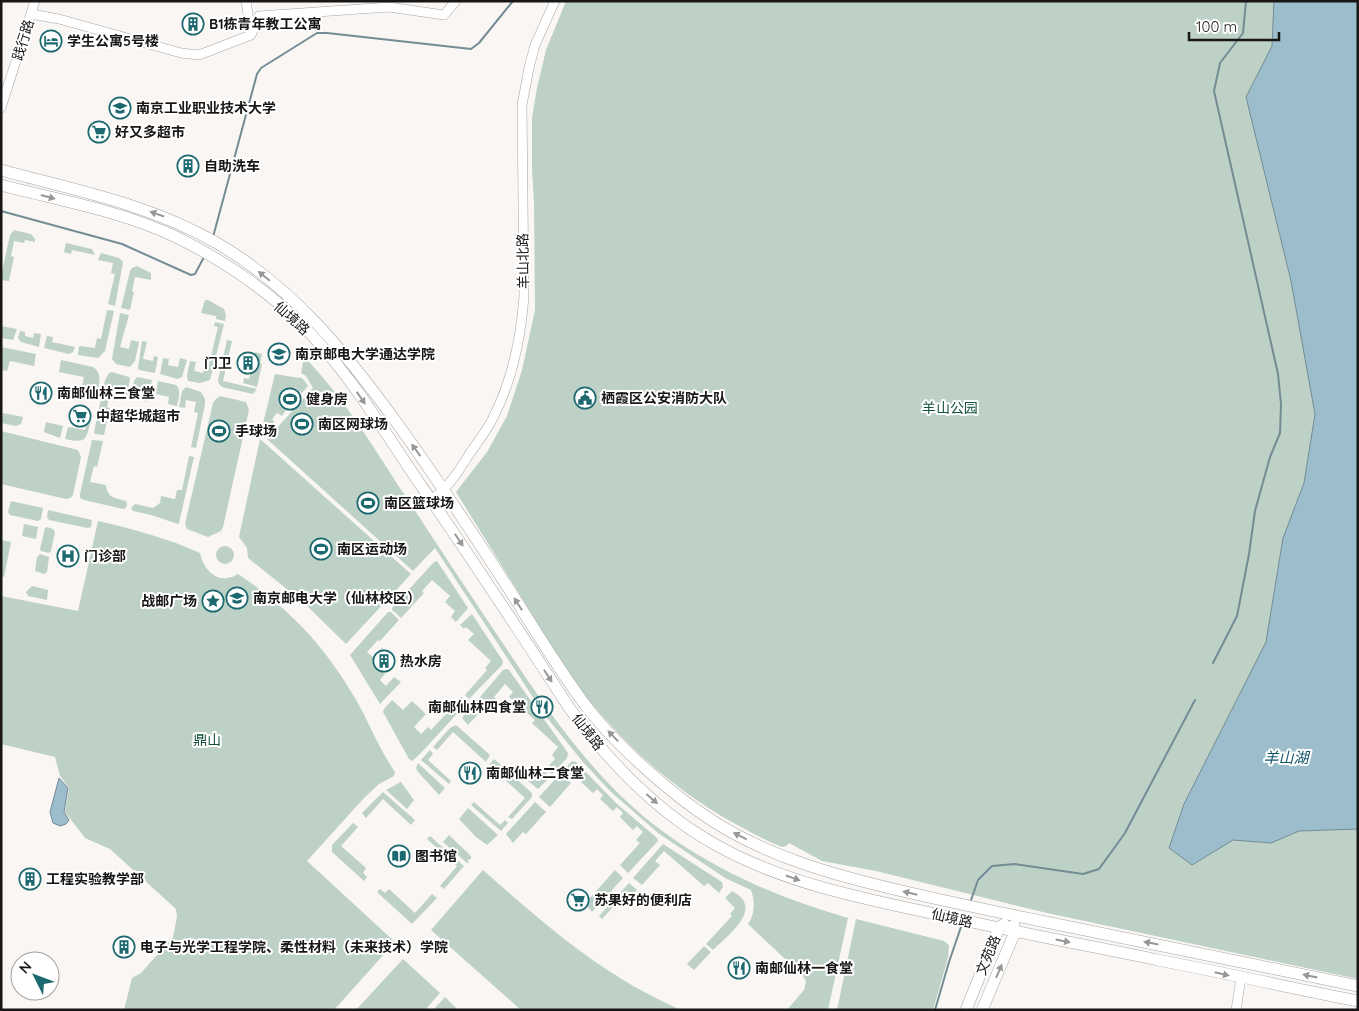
<svg xmlns="http://www.w3.org/2000/svg" width="1359" height="1011" font-family="Quicksand,'Noto Sans SC',sans-serif">
	<rect width="100%" height="100%" fill="#f9f6f4"/>
	<!-- green -->
	<path fill="#bdd1c7" d="M 566,1 L 1358,1 L 1358,979 L 1047,913 L 876,871 L 822,861 L 789,843 L 786,846 L 782,847 C 764,840 747,830 730,821 C 667,785 619,739 574,682 L 456,492 L 487,452 L 507,416 L 522,370 L 535,310 L 534,203 L 532,170 L 532,118 L 537,88 L 546,50 Z
		M 14,230 L 31,234 L 35,239 L 35,242 L 25,240 L 24,243 L 14,241 L 11,256 L 14,257 L 9,281 L 1,280 L 1,276 L 10,235 Z
		M 66,243 L 92,249 L 95,255 L 72,250 L 71,254 L 64,252 Z
		M 101,253 L 119,258 L 123,262 L 115,306 L 108,304 L 115,274 L 111,273 L 113,263 L 98,260 Z
		M 137,266 L 151,273 L 151,280 L 135,277 L 132,291 L 134,292 L 130,310 L 121,308 L 130,271 L 132,268 Z
		M 205,300 L 208,300 L 224,309 L 226,315 L 225,321 L 216,319 L 216,316 L 201,313 Z
		M 107,310 L 114,311 L 105,351 L 98,358 L 78,355 L 79,346 L 95,348 L 97,338 L 101,339 Z
		M 120,313 L 129,315 L 120,347 L 129,349 L 131,340 L 139,342 L 135,361 L 130,367 L 116,364 L 112,359 Z
		M 215,322 L 224,324 L 210,380 L 200,383 L 188,381 L 187,376 L 190,361 L 196,362 L 194,371 L 203,373 L 205,364 L 209,364 L 218,327 L 214,326 Z
		M 1,326 L 17,329 L 13,340 L 1,338 Z
		M 20,331 L 25,332 L 25,336 L 33,338 L 34,333 L 41,334 L 39,347 L 21,342 L 18,338 Z
		M 47,336 L 53,337 L 52,342 L 75,347 L 73,352 L 69,354 L 44,348 Z
		M 227,340 L 232,341 L 223,381 L 257,389 L 253,394 L 222,387 L 219,384 L 218,380 Z
		M 142,341 L 147,342 L 143,359 L 153,361 L 154,356 L 158,357 L 155,373 L 139,370 L 138,368 Z
		M 1,347 L 36,354 L 34,366 L 10,361 L 7,371 L 1,370 Z
		M 255,352 L 262,354 L 260,363 L 262,364 L 257,387 L 243,383 L 244,378 L 249,379 Z
		M 304,357 C 344,397 373,447 404,494 C 437,544 470,595 504,645 C 547,710 591,775 653,824 C 711,869 778,898 848,918 L 828,1010 L 787,1010 L 804,990 L 806,981 L 803,976 L 748,924 C 755,915 755,900 751,890 L 725,878 L 658,833 L 610,791 L 583,762 L 544,714 L 435,548 L 413,571 L 267,439 L 313,388 L 306,376 L 301,373 Z
		M 163,358 L 169,359 L 168,365 L 178,367 L 180,358 L 187,360 L 182,377 L 178,379 L 160,374 Z
		M 61,360 L 93,367 C 103,374 99,383 97,393 L 81,390 L 84,377 L 59,372 Z
		M 112,372 L 129,377 L 130,379 L 127,396 L 110,393 L 107,407 L 110,408 L 104,435 L 95,434 L 94,432 L 105,380 L 109,373 Z
		M 275,374 L 299,378 L 300,377 L 304,380 L 308,386 L 302,393 L 294,387 L 279,404 L 286,410 L 282,416 L 277,413 L 272,419 L 275,423 L 264,436 L 261,432 Z
		M 137,377 L 152,380 L 147,402 L 144,401 L 146,392 L 132,390 L 134,381 Z
		M 158,381 L 176,385 C 182,390 178,399 177,406 L 168,404 L 169,397 L 156,394 Z
		M 186,387 L 201,392 L 205,399 L 205,404 L 196,448 L 191,447 L 198,413 L 194,412 L 196,402 L 186,400 L 185,408 L 179,407 L 182,391 Z
		M 220,396 L 246,402 L 249,410 L 223,527 L 221,531 L 208,537 L 187,529 L 185,524 L 213,403 L 216,399 Z
		M 3,413 L 23,417 L 21,424 L 16,426 L 1,423 Z
		M 87,419 L 91,420 C 86,439 87,444 65,439 L 68,427 L 85,430 Z
		M 46,422 L 63,426 L 60,438 L 44,432 Z
		M 1,431 L 78,450 L 81,457 L 73,495 L 70,498 L 66,499 L 1,484 Z
		M 260,439 L 411,574 L 346,644 L 303,602 L 248,558 L 247,548 L 239,537 Z
		M 92,440 L 103,441 L 97,467 L 94,466 L 90,482 L 106,485 C 107,498 115,498 126,501 L 127,504 L 126,508 L 123,509 L 84,500 L 80,498 L 80,494 Z
		M 189,456 L 194,457 L 179,523 L 178,524 L 151,515 L 133,511 L 131,508 L 135,504 L 153,508 L 160,503 L 161,496 L 175,499 L 177,490 L 182,490 Z
		M 11,501 L 43,508 L 41,519 L 38,521 L 10,515 L 8,512 Z
		M 48,510 L 92,520 L 91,527 L 88,528 L 49,520 L 47,517 Z
		M 98,521 C 133,529 167,538 200,553 C 204,571 219,586 238,574 C 289,608 324,645 355,698 C 369,722 379,749 395,772 L 394,776 L 379,784 L 364,798 L 307,861 L 395,942 L 334,1010 L 124,1010 L 132,978 L 141,973 L 173,937 L 177,917 L 176,909 L 110,849 L 85,838 L 65,812 L 69,788 L 60,776 L 55,757 L 1,744 L 1,596 L 78,611 Z
		M 24,524 L 38,527 L 36,539 L 22,536 Z
		M 47,527 L 53,529 L 55,532 L 51,551 L 49,553 L 41,551 L 40,549 L 45,528 Z
		M 1,540 L 11,542 L 4,577 L 1,576 Z
		M216 555a9 9 0 1 1 18 0a9 9 0 1 1-18 0Z
		M 40,554 L 49,557 L 47,572 L 44,574 L 35,571 L 37,557 Z
		M 437,561 L 468,608 L 456,622 L 451,617 L 455,611 L 445,602 L 450,596 L 432,580 L 422,591 L 424,593 L 401,618 L 392,610 L 392,608 L 434,562 Z
		M 32,586 L 48,590 L 47,600 L 28,596 L 26,592 Z
		M 388,612 L 391,612 L 399,620 L 380,641 L 378,640 L 367,652 L 373,657 L 382,648 L 385,651 L 373,663 L 385,674 L 380,680 L 386,686 L 394,677 L 401,682 L 380,704 L 350,655 Z
		M 472,614 L 503,661 L 502,665 L 469,699 L 465,695 L 487,670 L 485,668 L 491,661 L 468,640 L 474,634 L 466,627 L 464,629 L 460,625 Z
		M 507,669 L 509,670 L 568,753 L 567,758 L 552,774 L 546,769 L 555,759 L 552,755 L 558,747 L 532,723 L 535,720 L 509,697 L 513,692 L 505,684 L 494,697 L 496,699 L 490,706 L 480,697 L 503,670 Z
		M 462,697 L 466,701 L 466,704 L 419,755 L 412,761 L 409,759 L 383,712 L 384,709 L 392,700 L 403,710 L 412,701 L 426,714 L 414,727 L 421,734 L 428,727 L 431,730 Z
		M 477,699 L 488,709 L 483,714 L 480,712 L 468,725 L 462,718 Z
		M 456,725 L 490,755 L 486,762 L 453,732 L 437,750 L 433,747 L 450,728 Z
		M 430,750 L 433,754 L 428,760 L 451,781 L 449,784 L 421,760 Z
		M 494,759 L 532,793 L 532,797 L 512,819 L 508,817 L 525,798 L 489,765 Z
		M 572,761 L 576,762 L 617,804 L 657,838 L 658,841 L 628,873 L 620,865 L 640,843 L 636,840 L 643,832 L 637,826 L 633,830 L 620,817 L 623,813 L 617,807 L 613,811 L 600,799 L 603,795 L 597,789 L 593,793 L 581,782 L 585,778 L 577,771 L 569,781 L 571,783 L 550,807 L 539,797 Z
		M 418,763 L 445,788 L 439,795 L 418,772 L 416,768 Z
		M 544,771 L 550,777 L 538,789 L 528,781 L 535,774 L 538,777 Z
		M 401,782 L 414,800 L 407,809 L 386,790 Z
		M 383,792 L 415,820 L 411,825 L 383,799 L 366,818 L 362,813 Z
		M 474,802 L 500,825 L 505,820 L 508,823 L 501,831 L 471,805 Z
		M 535,802 L 546,812 L 526,834 L 523,832 L 513,843 L 506,834 Z
		M 468,808 L 498,835 L 487,845 L 476,837 L 459,819 Z
		M 353,823 L 358,827 L 341,846 L 366,868 L 363,873 L 367,877 L 364,881 L 332,852 L 332,845 Z
		M 449,835 L 471,856 L 471,859 L 467,860 L 469,862 L 467,863 L 443,842 Z
		M 430,836 L 464,866 L 444,889 L 440,886 L 457,866 L 427,839 Z
		M 663,844 L 722,882 L 723,887 L 719,893 L 708,883 L 704,886 L 664,851 L 655,861 L 660,865 L 642,885 L 633,878 Z
		M 483,870 C 546,926 603,976 681,1010 L 521,1010 L 431,930 Z
		M 615,870 L 623,878 L 592,912 L 583,901 L 587,896 L 590,898 Z
		M 629,883 L 637,890 L 628,901 L 622,897 L 602,919 L 599,916 Z
		M 380,889 L 385,893 L 389,889 L 415,913 L 432,894 L 437,898 L 412,924 L 377,892 Z
		M 732,891 C 765,908 729,934 713,950 L 706,944 L 732,916 L 730,914 L 735,908 L 725,898 Z
		M 856,919 L 944,941 L 949,945 L 948,958 L 933,1010 L 837,1010 Z
		M 704,946 L 711,952 L 694,970 L 687,964 Z
		M 403,959 L 440,993 L 425,1010 L 356,1010 Z
		M 445,997 L 458,1010 L 433,1010 Z"/>
	<!-- water -->
	<path fill="#9cbecc" stroke="#748c95" d="M 1274,1 L 1358,1 L 1358,829 L 1299,831 L 1271,843 L 1233,840 L 1192,865 L 1169,848 L 1184,804 L 1266,642 L 1283,538 L 1304,483 L 1315,414 L 1291,281 L 1246,97 L 1272,46 Z
		M 59,778 L 68,788 L 64,812 L 69,820 L 66,824 L 60,826 L 53,823 L 50,812 Z"/>
	<g fill="none" stroke-linecap="round" stroke-linejoin="round">
		<!-- stream -->
		<path stroke="#748c95" stroke-width="2" d="M 1,211 L 122,244 L 191,275 L 195,274 L 204,257
			M 213,237 L 257,74 L 261,68 L 317,33 L 327,33 L 471,49 L 479,43 L 513,1
			M 1213,663 L 1237,616 L 1249,554 L 1255,511 L 1270,457 L 1280,433 L 1281,404 L 1278,374 L 1214,91 L 1220,63 L 1243,33 L 1246,1
			M 970,903 L 978,880 L 992,866 L 1015,864 L 1083,874 L 1099,869 L 1125,833 L 1195,700
			M 935,1010 L 949,962 L 962,924"/>
		<!-- minor casing -->
		<g stroke="#a8a5a3" stroke-width="10">
			<path id="minor" d="M 246,1 L 251,35
				M 31,14 L 59,19 L 181,53 L 199,55 L 251,35 L 259,16 L 389,7 L 444,15 L 456,1
				M 1,108 L 35,1
				M 431,500 C 449,487 459,471 470,453 C 478,442 487,430 493,418 C 513,379 521,338 524,296 L 522,105 L 529,68 L 535,45 L 555,1
				M 1236,1010 L 1241,978"/>
		</g>
		<!-- major casing -->
		<g stroke="#a8a5a3" stroke-width="12">
			<path id="major" d="M 1,170 C 74,190 149,204 215,242 C 292,286 346,353 397,423 C 438,480 476,538 514,597 C 536,632 558,668 583,702 C 610,739 660,784 698,811 C 762,857 840,877 915,894 C 959,904 1002,913 1046,922 C 1150,943 1254,964 1358,986
				M 1,185 C 58,200 122,211 176,237 C 223,260 270,292 307,330 C 350,374 387,436 422,487 C 473,560 521,634 570,709 C 610,763 659,814 718,846 C 792,887 877,901 958,919 C 1025,934 1091,946 1158,960 C 1225,973 1291,988 1358,1001
				M 966,1010 L 999,928 L 1004,924
				M 982,1010 L 1015,932 L 1014,925"/>
		</g>
		<!-- minor -->
		<use href="#minor" stroke="#fff" stroke-width="9"/>
		<!-- major -->
		<use href="#major" stroke="#fff" stroke-width="11"/>
	</g>
	<!-- one-way arrows -->
	<defs><path id="oneway-solid" d="M-6-.8H1V-3.2L6.5 0L1 3.2V.8H-6Z" transform="scale(1.25)"/></defs>
	<g fill="#979796">
		<use href="#oneway-solid" transform="translate(48 197) rotate(15)"/>
		<use href="#oneway-solid" transform="translate(157 214) rotate(-161)"/>
		<use href="#oneway-solid" transform="translate(264 276) rotate(-141)"/>
		<use href="#oneway-solid" transform="translate(361 398) rotate(55)"/>
		<use href="#oneway-solid" transform="translate(416 450) rotate(-126)"/>
		<use href="#oneway-solid" transform="translate(459 540) rotate(56)"/>
		<use href="#oneway-solid" transform="translate(518 604) rotate(-123)"/>
		<use href="#oneway-solid" transform="translate(548 676) rotate(57)"/>
		<use href="#oneway-solid" transform="translate(613 736) rotate(-134)"/>
		<use href="#oneway-solid" transform="translate(652 799) rotate(41)"/>
		<use href="#oneway-solid" transform="translate(740 836) rotate(-153)"/>
		<use href="#oneway-solid" transform="translate(793 878) rotate(19)"/>
		<use href="#oneway-solid" transform="translate(910 893) rotate(-167)"/>
		<use href="#oneway-solid" transform="translate(1063 941) rotate(11)"/>
		<use href="#oneway-solid" transform="translate(1151 943) rotate(-169)"/>
		<use href="#oneway-solid" transform="translate(999 971) rotate(-67)"/>
		<use href="#oneway-solid" transform="translate(1222 974) rotate(13)"/>
		<use href="#oneway-solid" transform="translate(1310 976) rotate(-168)"/>
	</g>
	<!-- icons -->
	<defs>
		<g id="building-ring" transform="scale(1.125)"><circle r="9.5" fill="#fff" stroke="#1d6970" stroke-width="1.5"/><path d="M-4-6H4V6H1V3H-1V6H-4ZM-2.5-4.3h1.7v1.8h-1.7ZM.8-4.3h1.7v1.8H.8ZM-2.5-1h1.7V.8h-1.7ZM.8-1h1.7V.8H.8Z" fill="#1d6970"/></g>
		<g id="hotel-ring" transform="scale(1.125)"><circle r="9.5" fill="#fff" stroke="#1d6970" stroke-width="1.5"/><path d="M-6-4.5h1.5V1H6V5H4.5V3h-9V5H-6ZM-4 0a1.8 1.8 0 1 1 3.6 0ZM.5 0V-2.5h3Q6-2.5 6 0Z" fill="#1d6970"/></g>
		<g id="university-ring" transform="scale(1.125)"><circle r="9.5" fill="#fff" stroke="#1d6970" stroke-width="1.5"/><path d="M0-5L7-2L0 1L-7-2ZM-4 1L0 2.5L4 1V4Q0 6-4 4Z" fill="#1d6970"/></g>
		<g id="supermarket-ring" transform="scale(1.125)"><circle r="9.5" fill="#fff" stroke="#1d6970" stroke-width="1.5"/><path d="M-6-5.5h2.5l.6 2H6L4.5 2H-2.5L-4.4-4H-6ZM-1.5 3.2a1.3 1.3 0 1 0 .1 0ZM3 3.2a1.3 1.3 0 1 0 .1 0Z" fill="#1d6970"/></g>
		<g id="restaurant-ring" transform="scale(1.125)"><circle r="9.5" fill="#fff" stroke="#1d6970" stroke-width="1.5"/><path d="M-5-6h1v4h1v-4h1v4h1v-4h1v5L-1.5 .5V6h-2V.5L-5-1ZM5-6V6H3V1.5H1.5Q1.5-4 5-6Z" fill="#1d6970"/></g>
		<g id="civic-ring" transform="scale(1.125)"><circle r="9.5" fill="#fff" stroke="#1d6970" stroke-width="1.5"/><path d="M-.6-6.5H3V-4.5H.6V-3L4-1V1h2V6H-6V1h2V-1L-.6-3ZM-1.2 2.5V6h2.4V2.5Z" fill="#1d6970"/></g>
		<g id="stadium-ring" transform="scale(1.125)"><circle r="9.5" fill="#fff" stroke="#1d6970" stroke-width="1.5"/><path d="M0-5a6.5 5 0 1 0 0 10a6.5 5 0 1 0 0-10ZM-3.5-1.8h7v3.6h-7Z" fill="#1d6970"/></g>
		<g id="hospital-ring" transform="scale(1.125)"><circle r="9.5" fill="#fff" stroke="#1d6970" stroke-width="1.5"/><path d="M-5-5h3v3.5h4V-5h3V5h-3V1.5h-4V5h-3Z" fill="#1d6970"/></g>
		<g id="sight-ring" transform="scale(1.125)"><circle r="9.5" fill="#fff" stroke="#1d6970" stroke-width="1.5"/><path d="M0-6L1.8-2.2L6-1.7L2.9 1.2L3.7 5.4L0 3.3L-3.7 5.4L-2.9 1.2L-6-1.7L-1.8-2.2Z" fill="#1d6970"/></g>
		<g id="library-ring" transform="scale(1.125)"><circle r="9.5" fill="#fff" stroke="#1d6970" stroke-width="1.5"/><path d="M-6-4Q-3-5.5-.7-3.5V5Q-3 3-6 4ZM6-4Q3-5.5 .7-3.5V5Q3 3 6 4Z" fill="#1d6970"/></g>
	</defs>
	<g fill-rule="evenodd">
		<use href="#building-ring" x="193" y="24"/>
		<use href="#hotel-ring" x="51" y="41"/>
		<use href="#university-ring" x="120" y="108"/>
		<use href="#supermarket-ring" x="99" y="132"/>
		<use href="#building-ring" x="188" y="166"/>
		<use href="#university-ring" x="279" y="354"/>
		<use href="#building-ring" x="248" y="363"/>
		<use href="#restaurant-ring" x="41" y="393"/>
		<use href="#civic-ring" x="585" y="398"/>
		<use href="#stadium-ring" x="290" y="399"/>
		<use href="#supermarket-ring" x="80" y="416"/>
		<use href="#stadium-ring" x="302" y="424"/>
		<use href="#stadium-ring" x="219" y="431"/>
		<use href="#stadium-ring" x="368" y="503"/>
		<use href="#stadium-ring" x="321" y="549"/>
		<use href="#hospital-ring" x="68" y="556"/>
		<use href="#university-ring" x="237" y="598"/>
		<use href="#sight-ring" x="213" y="601"/>
		<use href="#building-ring" x="384" y="661"/>
		<use href="#restaurant-ring" x="542" y="707"/>
		<use href="#restaurant-ring" x="470" y="773"/>
		<use href="#library-ring" x="399" y="856"/>
		<use href="#building-ring" x="30" y="879"/>
		<use href="#supermarket-ring" x="578" y="900"/>
		<use href="#building-ring" x="124" y="947"/>
		<use href="#restaurant-ring" x="739" y="968"/>
	</g>
	<g text-anchor="middle" stroke-width="4" stroke-linejoin="round" paint-order="stroke">
		<!-- poi labels -->
		<g font-size="14" font-weight="bold" fill="#181716" stroke="#fff" text-anchor="start">
			<text x="209" y="29">B1栋青年教工公寓</text>
			<text x="67" y="46">学生公寓5号楼</text>
			<text x="136" y="113">南京工业职业技术大学</text>
			<text x="115" y="137">好又多超市</text>
			<text x="204" y="171">自助洗车</text>
			<text x="295" y="359">南京邮电大学通达学院</text>
			<text x="232" y="368" text-anchor="end">门卫</text>
			<text x="57" y="398">南邮仙林三食堂</text>
			<text x="601" y="403">栖霞区公安消防大队</text>
			<text x="306" y="404">健身房</text>
			<text x="96" y="421">中超华城超市</text>
			<text x="318" y="429">南区网球场</text>
			<text x="235" y="436">手球场</text>
			<text x="384" y="508">南区篮球场</text>
			<text x="337" y="554">南区运动场</text>
			<text x="84" y="561">门诊部</text>
			<text x="253" y="603">南京邮电大学（仙林校区）</text>
			<text x="197" y="606" text-anchor="end">战邮广场</text>
			<text x="400" y="666">热水房</text>
			<text x="526" y="712" text-anchor="end">南邮仙林四食堂</text>
			<text x="486" y="778">南邮仙林二食堂</text>
			<text x="415" y="861">图书馆</text>
			<text x="46" y="884">工程实验教学部</text>
			<text x="594" y="905">苏果好的便利店</text>
			<text x="140" y="952">电子与光学工程学院、柔性材料（未来技术）学院</text>
			<text x="755" y="973">南邮仙林一食堂</text>
		</g>
		<!-- street labels -->
		<g font-size="14" fill="#181716" stroke="#fff">
			<text transform="translate(23 40) rotate(-73)" y="5">践行路</text>
			<text transform="translate(523 261) rotate(-91)" y="5">羊山北路</text>
			<text transform="translate(292 318) rotate(42)" y="5">仙境路</text>
			<text transform="translate(588 732) rotate(52)" y="5">仙境路</text>
			<text transform="translate(952 918) rotate(13)" y="5">仙境路</text>
			<text transform="translate(988 955) rotate(-68)" y="5">文苑路</text>
		</g>
		<!-- park labels -->
		<g font-size="14" fill="#15523c" stroke="#fff">
			<text x="950" y="413">羊山公园</text>
			<text x="207" y="745">鼎山</text>
		</g>
		<!-- water labels -->
		<g font-size="15" font-style="italic" fill="#12566b" stroke="#fff">
			<text x="1286" y="763">羊山湖</text>
		</g>
	</g>
	<!-- border -->
	<rect width="1359" height="1011" fill="none" stroke="#181716" stroke-width="5"/>
	<!-- north arrow -->
	<g transform="translate(35 976) rotate(312)"><circle r="24" fill="#ffffff" stroke="#a3a2a2"/>
	<path d="M0-4L9 19L0 12L-9 19Z" fill="#1d6970"/>
	<text y="-8" font-size="14" font-weight="bold" text-anchor="middle" fill="#181716">N</text>
	</g>
	<!-- scale -->
	<path d="M1189 32v8h90v-8" fill="none" stroke="#181716" stroke-width="2.5"/>
	<text x="1196" y="32" font-size="15" fill="#181716" stroke="#ffffff" stroke-width="4" paint-order="stroke">100 m</text>
</svg>
